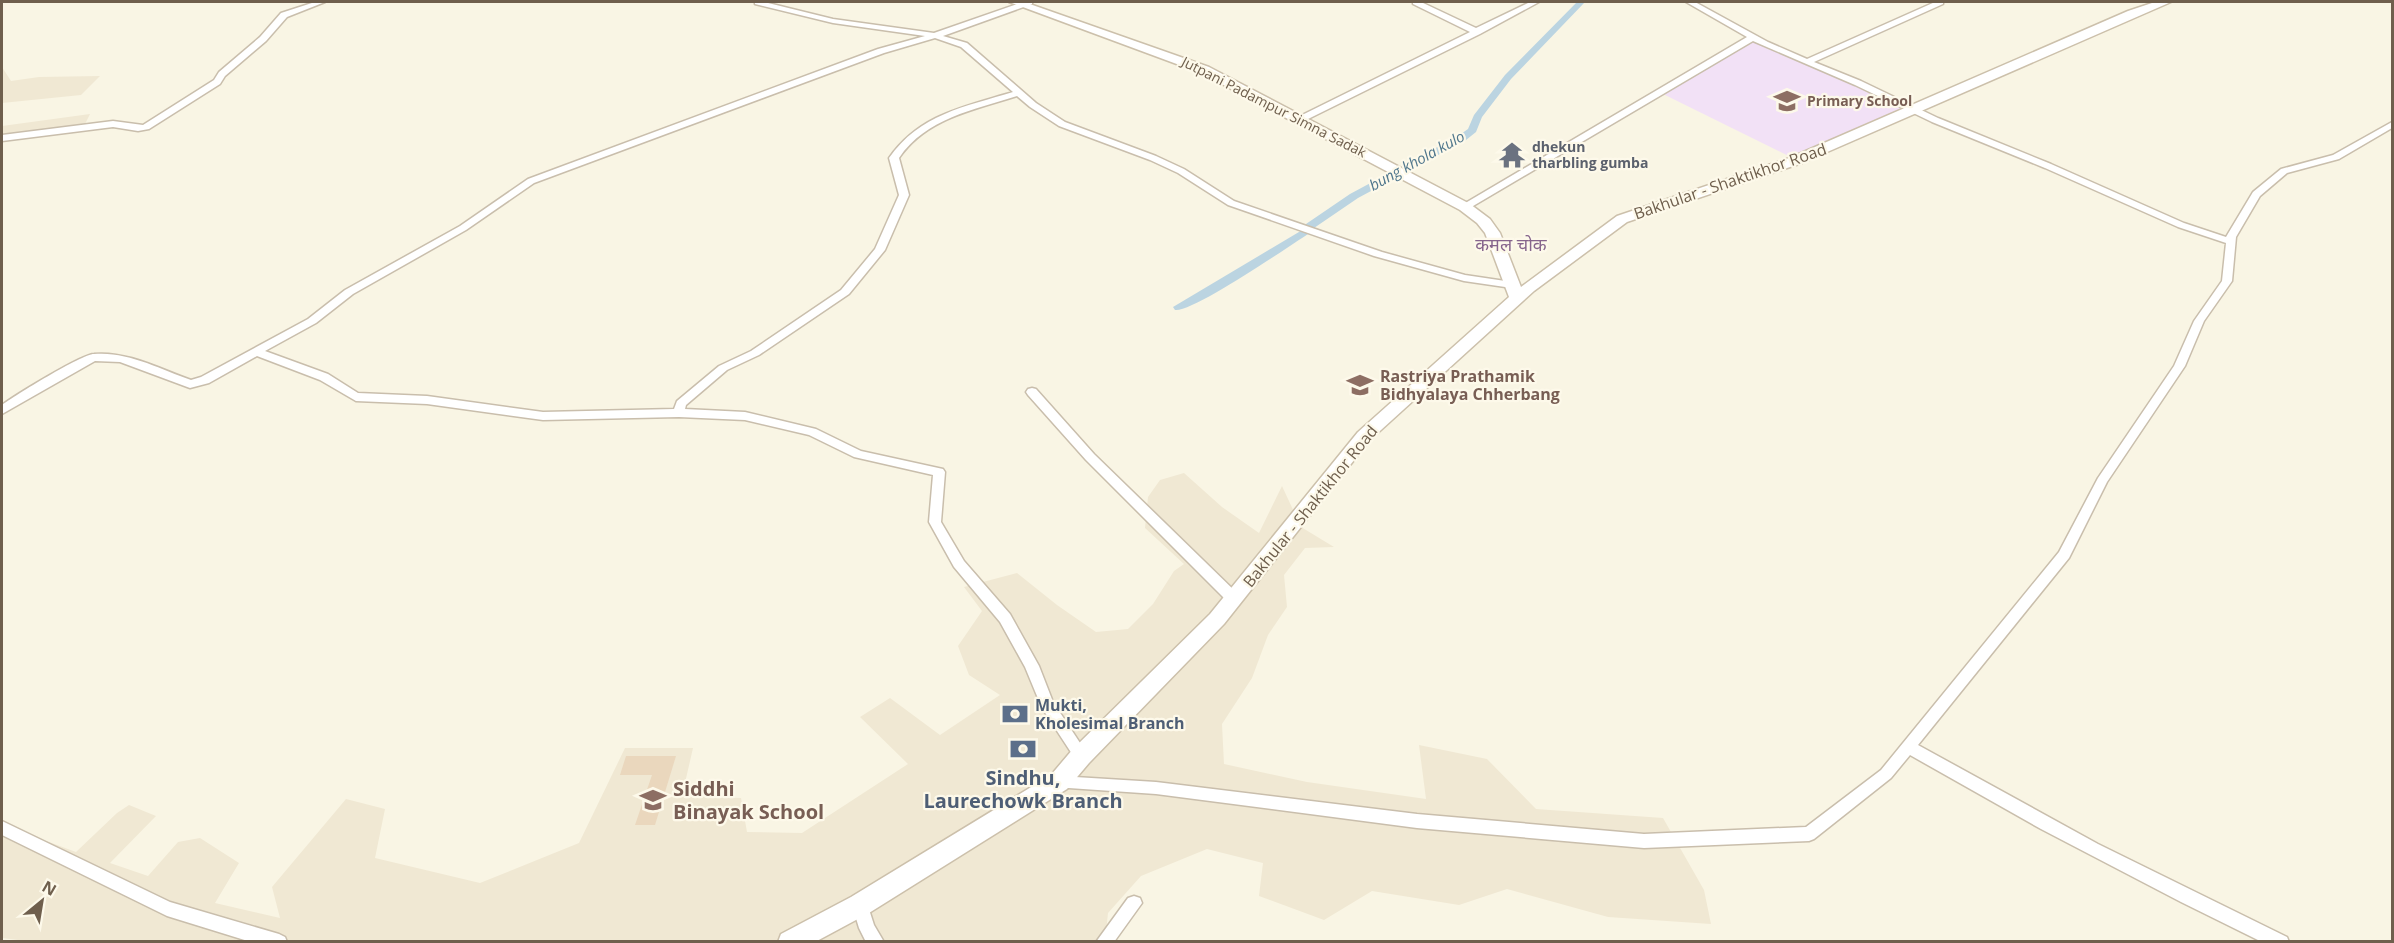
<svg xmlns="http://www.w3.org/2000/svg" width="2394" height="943" font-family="'Open Sans','Noto Sans Devanagari',sans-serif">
	<rect width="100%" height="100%" fill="#f9f5e4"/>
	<!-- residential -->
	<path fill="#f0e8d3" d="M 2,67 L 11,81 L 39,77 L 100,76 L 81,95 L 2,103 Z
		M 90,114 L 85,124 L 110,128 L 2,141 L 2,126 Z
		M 1184,473 L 1222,507 L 1259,533 L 1282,486 L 1301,527 L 1334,547 L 1305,548 L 1284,575 L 1287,607 L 1268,635 L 1252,678 L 1222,724 L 1224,764 L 1307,782 L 1426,799 L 1419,745 L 1487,759 L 1536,809 L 1663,818 L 1704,890 L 1711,924 L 1608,917 L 1507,889 L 1459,905 L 1372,891 L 1324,920 L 1259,896 L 1263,863 L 1207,849 L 1141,876 L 1108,913 L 1105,941 L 26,941 L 2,938 L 2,821 L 19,831 L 76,852 L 117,813 L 129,805 L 156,816 L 110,863 L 148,876 L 178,842 L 200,838 L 239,863 L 215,903 L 280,918 L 272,887 L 346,799 L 385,809 L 375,858 L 480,883 L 579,843 L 625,748 L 693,748 L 682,796 L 741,798 L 747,832 L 802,833 L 908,764 L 860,717 L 890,698 L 940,735 L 1000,695 L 969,675 L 958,646 L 982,611 L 964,587 L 1017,573 L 1057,605 L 1096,632 L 1128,629 L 1153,604 L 1174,571 L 1184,564 L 1145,528 L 1148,497 L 1160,480 Z"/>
	<!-- education -->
	<path fill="#f2e1f6" d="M 1752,38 L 1914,110 L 1797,160 L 1661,93 Z"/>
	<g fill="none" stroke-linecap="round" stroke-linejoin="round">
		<!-- canal -->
		<path fill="#bbd4e1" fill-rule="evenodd" d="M 1577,2 L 1585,2 L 1511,79 L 1482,117 L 1476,132 L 1466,140 L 1358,198 L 1314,228 L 1306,228 L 1306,224 L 1350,194 L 1458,136 L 1468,129 L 1474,115 L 1505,75 Z
			M 1304,229 L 1309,232 L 1308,234 C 1288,247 1192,313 1175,310 L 1173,307 Z"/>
	</g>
	<!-- building -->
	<path fill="#ead7bd" d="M 626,756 L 676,756 L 655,825 L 635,825 L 652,775 L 620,775 Z"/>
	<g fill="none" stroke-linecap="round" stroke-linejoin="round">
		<!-- street casing -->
		<g stroke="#c9beac" stroke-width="3">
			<path id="street" d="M 315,2 L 325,2 L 287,17 L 266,41 L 225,76 L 220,84 L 149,129 L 138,131 L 113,127 L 2,141 L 2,135 L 113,121 L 143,125 L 214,80 L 219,72 L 260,37 L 281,13 Z
				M 755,2 L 764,2 L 833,19 L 934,33 L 1023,2 L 1032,2 L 1032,4 L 943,36 L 967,43 L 1036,103 L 1065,122 L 1156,156 L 1184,169 L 1234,201 L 1382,252 L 1465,275 L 1512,282 L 1517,285 L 1512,288 L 1464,281 L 1374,256 L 1228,205 L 1178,173 L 1150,160 L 1059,126 L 1030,107 L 1017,96 C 974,110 926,118 899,158 L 909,195 L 885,250 L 849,294 L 759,355 L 727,370 L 686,405 L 685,409 L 745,412 L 816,429 L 861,451 L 943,469 L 945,472 L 941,522 L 964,561 L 1010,614 L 1039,666 L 1053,702 L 1086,752 L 1088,756 L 1086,760 L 1081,762 L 1076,760 L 1042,708 L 1025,667 L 1000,622 L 954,567 L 929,522 L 933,475 L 854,457 L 809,435 L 745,420 L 679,417 L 543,420 L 427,404 L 356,401 L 320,380 L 257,356 L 209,383 L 190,388 L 120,362 L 95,361 L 2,414 L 2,405 C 14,396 82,354 94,354 C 127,351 160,369 191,380 L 201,377 L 308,319 L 345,290 L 460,226 L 528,179 L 878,49 L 925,36 L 833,23 L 755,4 ZM 935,38 L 961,47 L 1013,92 C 964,107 920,114 889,158 L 899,195 L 875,249 L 841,290 L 751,351 L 719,366 L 677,401 L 674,409 L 543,412 L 427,396 L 358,393 L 328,374 L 265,351 L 316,323 L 353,294 L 466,230 L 534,183 L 884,53 Z
				M 1413,2 L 1421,2 L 1476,28 L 1530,2 L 1539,2 L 1480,34 L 1304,121 L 1298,121 L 1298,117 L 1470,32 L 1413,4 Z
				M 1686,2 L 1695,2 L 1768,42 L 1807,59 L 1935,2 L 1943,2 L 1943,4 L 1814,62 L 1861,81 L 1938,118 L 2051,164 L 2184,223 L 2226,237 L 2253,192 L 2281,169 L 2333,155 L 2392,122 L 2392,128 L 2339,159 L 2287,173 L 2260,196 L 2236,237 L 2232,281 L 2204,321 L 2185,366 L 2107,482 L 2069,558 L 1918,745 L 2098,844 L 2287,937 L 2289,942 L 2262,942 L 2181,902 L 2041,829 L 1910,755 L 1891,778 L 1814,839 L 1809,841 L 1644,848 L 1417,828 L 1156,794 L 1054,787 L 1052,782 L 1054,777 L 1059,776 L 1156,782 L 1417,814 L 1644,834 L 1806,827 L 1881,770 L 2059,552 L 2098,478 L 2174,366 L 2194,321 L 2222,281 L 2226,243 L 2178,227 L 2045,168 L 1932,122 L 1855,85 L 1753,41 L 1468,209 L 1462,209 L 1462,205 L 1747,37 Z
				M 1032,388 L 1036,389 L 1094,454 L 1239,595 L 1241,599 L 1239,603 L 1229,603 L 1086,460 L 1028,395 L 1026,392 L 1028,389 Z
				M 2,821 L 170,902 L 279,934 L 285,937 L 287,942 L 251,942 L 167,916 L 2,835 Z
				M 1134,896 L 1140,898 L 1142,903 L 1114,942 L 1096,942 L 1128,898 Z
				M 860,898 L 866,900 L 874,925 L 884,942 L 866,942 L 859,928 L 852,905 L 854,900 Z"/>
		</g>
		<!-- secondary casing -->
		<g stroke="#ccc0ab" stroke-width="3">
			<path id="secondary" d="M 1009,2 L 1024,2 L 1209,67 L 1470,204 L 1490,219 L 1500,233 L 1521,287 L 1617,216 L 1792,157 L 2128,11 L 2155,2 L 2171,2 L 1802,163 L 1627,222 L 1534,291 L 1370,440 L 1224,624 L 1089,763 L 1067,789 L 869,913 L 815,942 L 778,942 L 781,934 L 851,897 L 1051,775 L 1073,749 L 1210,614 L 1358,432 L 1509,297 L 1485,233 L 1477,223 L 1460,210 L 1201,73 Z"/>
		</g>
		<!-- street -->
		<use href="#street" fill="#fff" fill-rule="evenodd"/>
		<!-- secondary -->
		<use href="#secondary" fill="#fff" fill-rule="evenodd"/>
	</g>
	<!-- icons -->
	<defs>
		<g id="school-bare" transform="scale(2.07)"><path d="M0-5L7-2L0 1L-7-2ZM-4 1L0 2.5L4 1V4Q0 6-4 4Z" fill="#8d6e63" stroke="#fdf9ea" stroke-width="2.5" paint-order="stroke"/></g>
		<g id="temple-bare" transform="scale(2.07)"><path d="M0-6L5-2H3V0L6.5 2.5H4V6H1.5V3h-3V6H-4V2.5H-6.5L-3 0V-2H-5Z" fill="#6b7280" stroke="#fdf9ea" stroke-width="2.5" paint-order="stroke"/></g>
		<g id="bank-bare" transform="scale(2.07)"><path d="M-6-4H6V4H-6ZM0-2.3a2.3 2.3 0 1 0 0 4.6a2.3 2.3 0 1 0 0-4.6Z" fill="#5c6f8a" stroke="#fdf9ea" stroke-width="2.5" paint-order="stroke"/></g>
	</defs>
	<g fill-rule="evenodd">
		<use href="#school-bare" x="1787" y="101"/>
		<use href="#temple-bare" x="1512" y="155"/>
		<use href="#school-bare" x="1360" y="385"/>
		<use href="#bank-bare" x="1015" y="714"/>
		<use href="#bank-bare" x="1023" y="749"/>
		<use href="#school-bare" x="653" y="800"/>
	</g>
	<g text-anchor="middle" stroke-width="4.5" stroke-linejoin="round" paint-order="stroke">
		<!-- far-education labels -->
		<g font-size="14" font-weight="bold" fill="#785e54" stroke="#fdf9ea" text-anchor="start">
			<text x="1807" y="106">Primary School</text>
		</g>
		<!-- far-street labels -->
		<g font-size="14" fill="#6f5f4d" stroke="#fdf9ea">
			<text transform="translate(1274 107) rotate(27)" y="5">Jutpani Padampur Simna Sadak</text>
		</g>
		<!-- far-worship labels -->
		<g font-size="14" font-weight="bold" fill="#5b616d" stroke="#fdf9ea" text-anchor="start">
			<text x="1532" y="152">dhekun<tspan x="1532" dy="16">tharbling gumba</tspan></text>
		</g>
		<!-- far-water labels -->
		<g font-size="15" font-style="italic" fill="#50778d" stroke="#fdf9ea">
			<text transform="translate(1417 161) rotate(-29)" y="5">bung khola kulo</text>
		</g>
		<!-- street labels -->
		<g font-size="16" fill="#6f5f4d" stroke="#fdf9ea">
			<text transform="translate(1730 181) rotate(-19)" y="6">Bakhular - Shaktikhor Road</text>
			<text transform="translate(1310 506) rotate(-51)" y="6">Bakhular - Shaktikhor Road</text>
		</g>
		<!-- education labels -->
		<g font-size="16" font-weight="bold" fill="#785e54" stroke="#fdf9ea" text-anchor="start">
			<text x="1380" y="382">Rastriya Prathamik<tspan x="1380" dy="18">Bidhyalaya Chherbang</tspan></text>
		</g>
		<!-- service labels -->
		<g font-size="16" font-weight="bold" fill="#4e5e75" stroke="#fdf9ea" text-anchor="start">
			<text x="1035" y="711">Mukti,<tspan x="1035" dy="18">Kholesimal Branch</tspan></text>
		</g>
		<!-- neighbourhood labels -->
		<g font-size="18" fill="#86658c" stroke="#fdf9ea">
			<text x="1511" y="251">कमल चोक</text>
		</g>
		<!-- near-service labels -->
		<g font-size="20" font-weight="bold" fill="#4e5e75" stroke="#fdf9ea">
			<text x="1023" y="785">Sindhu,<tspan x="1023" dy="23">Laurechowk Branch</tspan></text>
		</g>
		<!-- near-education labels -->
		<g font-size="20" font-weight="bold" fill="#785e54" stroke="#fdf9ea" text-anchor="start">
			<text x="673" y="796">Siddhi<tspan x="673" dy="23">Binayak School</tspan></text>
		</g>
	</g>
	<!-- border -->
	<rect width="2394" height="943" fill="none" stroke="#6f5f4d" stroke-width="6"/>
	<!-- north arrow -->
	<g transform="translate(42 901) rotate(30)" stroke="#fdf9ea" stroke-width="4.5" paint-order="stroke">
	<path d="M0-4.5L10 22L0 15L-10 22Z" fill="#6f5f4d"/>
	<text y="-9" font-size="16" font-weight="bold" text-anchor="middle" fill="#6f5f4d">N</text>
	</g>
</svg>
